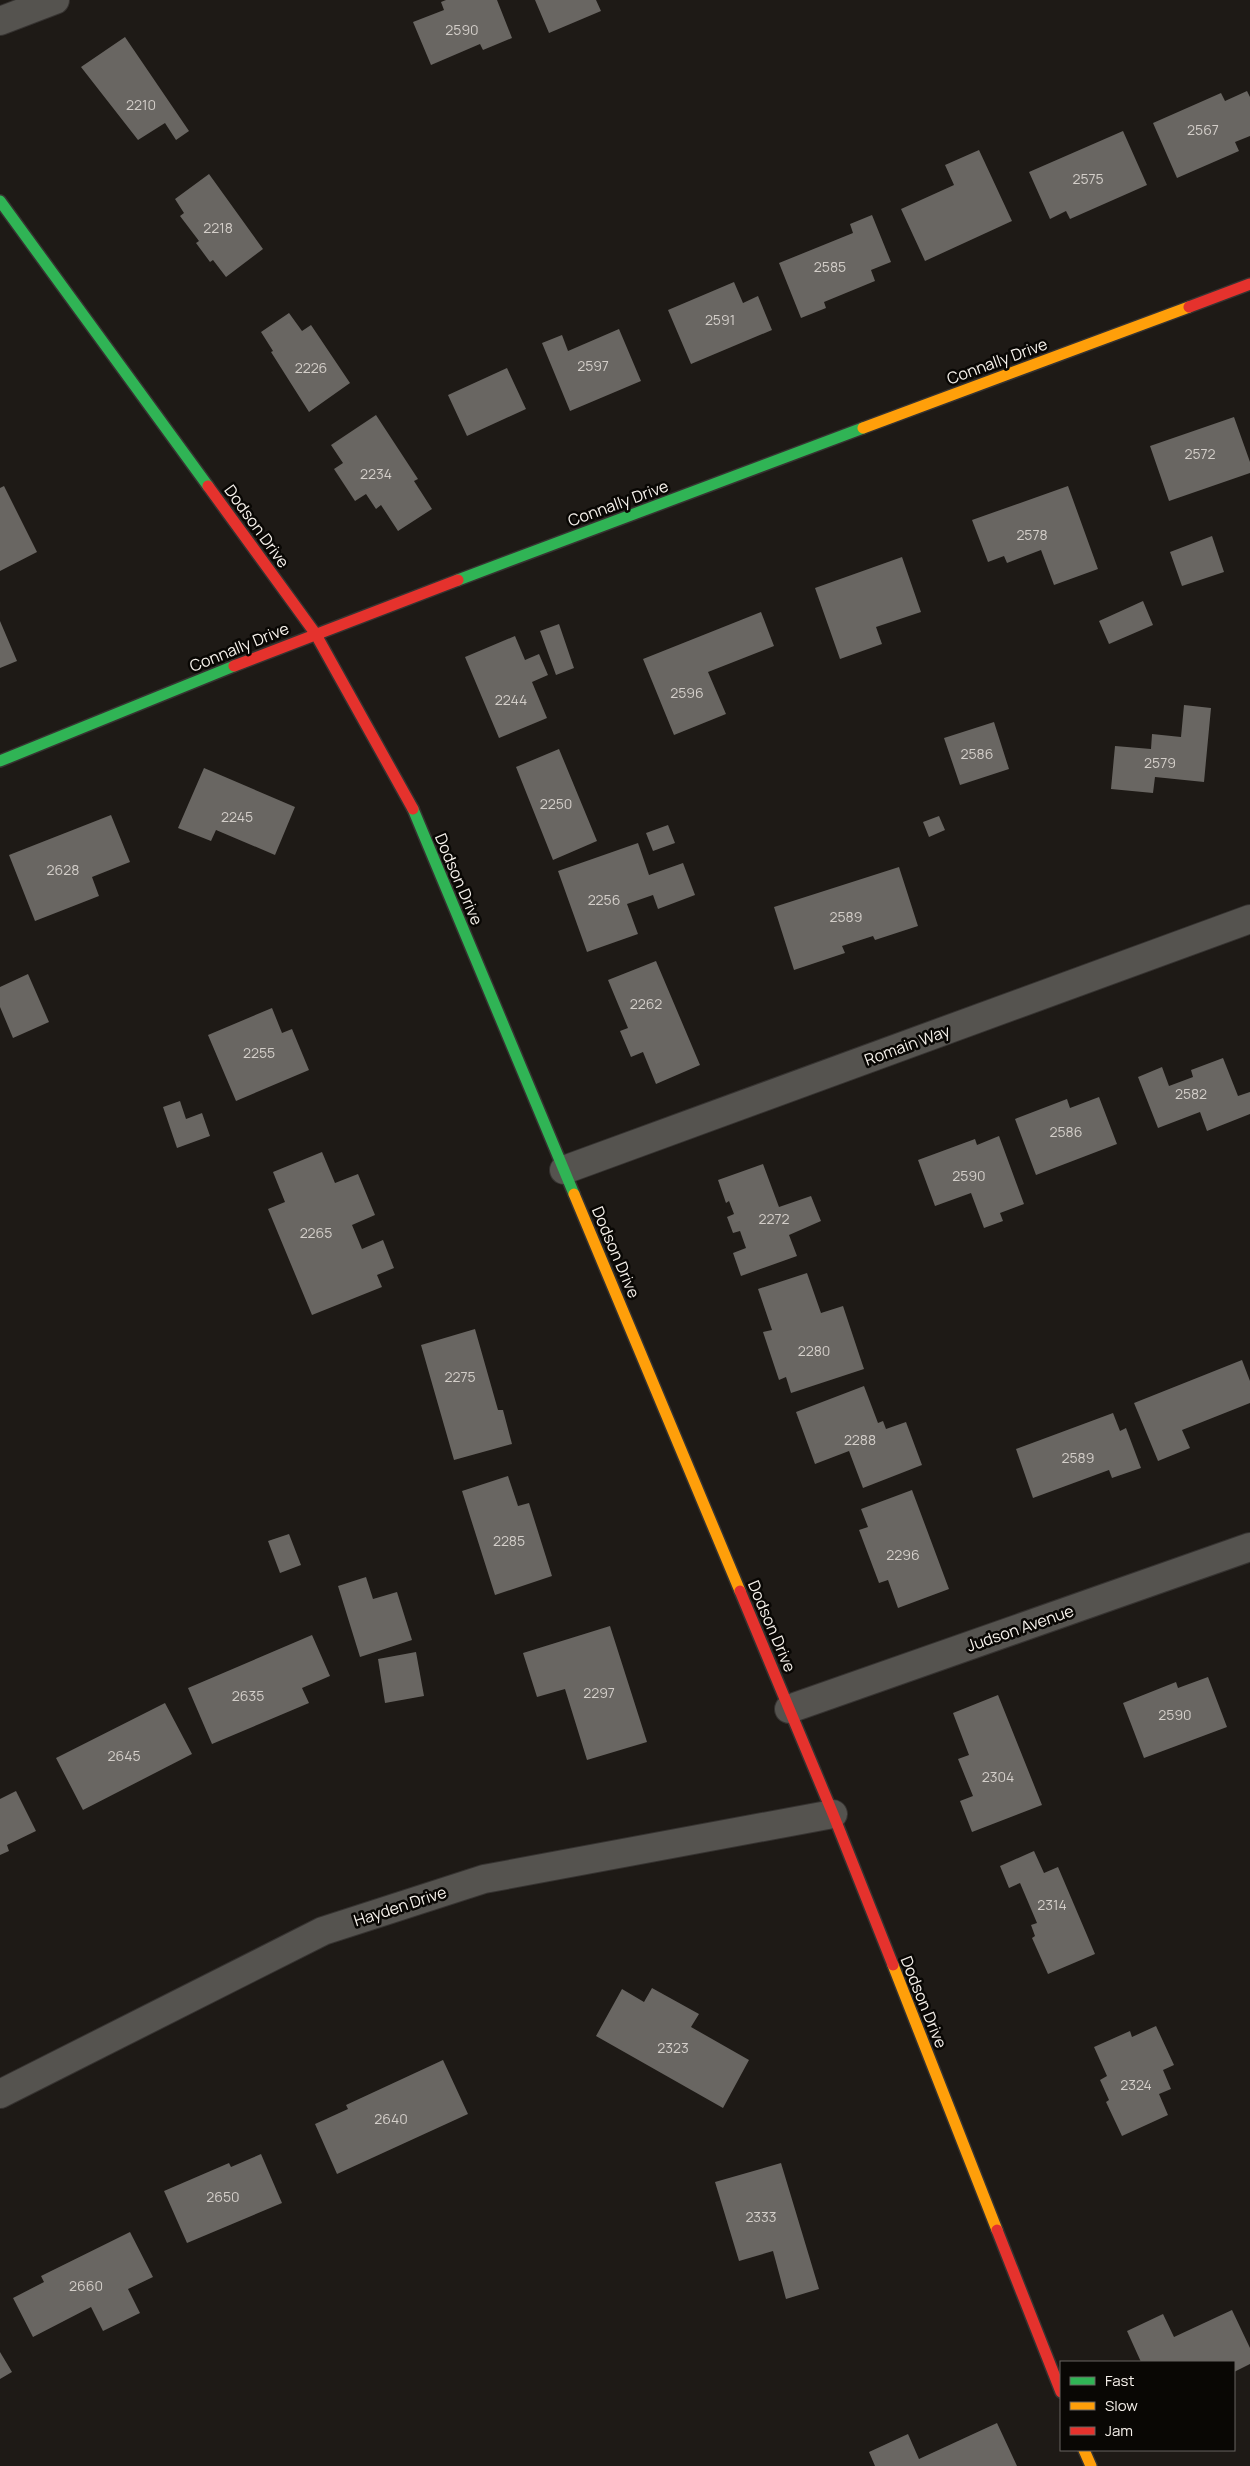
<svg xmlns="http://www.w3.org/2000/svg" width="1250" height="2466" font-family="Manrope,sans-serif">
	<rect width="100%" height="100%" fill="#1e1a16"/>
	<!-- building -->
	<path fill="#696662" d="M 446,0 L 497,0 L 512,38 L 483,50 L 480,44 L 431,65 L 413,22 L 444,10 L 441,2 Z
		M 535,0 L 596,0 L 601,11 L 549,33 Z
		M 125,37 L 189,131 L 176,140 L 165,123 L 138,140 L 81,67 Z
		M 1247,91 L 1250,97 L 1250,136 L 1235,142 L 1239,151 L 1177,178 L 1153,123 L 1221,93 L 1225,101 Z
		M 1123,131 L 1147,185 L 1070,219 L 1066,211 L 1050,219 L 1029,172 Z
		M 979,150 L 1012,221 L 925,261 L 901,209 L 954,185 L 945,165 Z
		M 209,174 L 263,249 L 226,277 L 213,260 L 210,262 L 196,243 L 199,241 L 180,216 L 184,213 L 175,199 Z
		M 872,215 L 891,262 L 871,270 L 875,281 L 824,302 L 826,308 L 801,318 L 779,263 L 853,233 L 850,224 Z
		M 734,282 L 743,303 L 758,296 L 772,330 L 691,364 L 668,310 Z
		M 289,313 L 302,331 L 311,325 L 350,383 L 309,412 L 271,352 L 273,351 L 261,332 Z
		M 619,329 L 641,381 L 570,411 L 542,343 L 562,335 L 568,351 Z
		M 507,368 L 526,409 L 467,436 L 448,395 Z
		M 376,415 L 418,479 L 414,481 L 432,509 L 398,531 L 381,505 L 376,509 L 366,494 L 355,501 L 334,469 L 343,463 L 331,445 Z
		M 1234,417 L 1250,462 L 1250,473 L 1169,501 L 1150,446 Z
		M 4,486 L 37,552 L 0,571 L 0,488 Z
		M 1068,486 L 1098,569 L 1054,585 L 1041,550 L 1007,563 L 1004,556 L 988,562 L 972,520 Z
		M 1212,536 L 1224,572 L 1182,586 L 1170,552 Z
		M 902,557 L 921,612 L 876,627 L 882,644 L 840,659 L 815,588 Z
		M 1143,601 L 1153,625 L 1109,644 L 1099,621 Z
		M 761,612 L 774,646 L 708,672 L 726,714 L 674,735 L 643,659 Z
		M 0,621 L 17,661 L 0,668 Z
		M 559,624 L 574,668 L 556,675 L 540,631 Z
		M 515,636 L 525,660 L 539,654 L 548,675 L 532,682 L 547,718 L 499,738 L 465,657 Z
		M 1184,705 L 1211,708 L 1204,782 L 1155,777 L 1153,793 L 1111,789 L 1115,746 L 1151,749 L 1152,734 L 1181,737 Z
		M 994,722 L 1009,769 L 960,785 L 944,738 Z
		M 559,749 L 597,841 L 553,860 L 516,767 Z
		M 204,768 L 295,807 L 275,855 L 216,830 L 211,841 L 178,828 Z
		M 111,815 L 130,862 L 92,877 L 99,896 L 35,921 L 9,855 Z
		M 939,816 L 945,830 L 929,837 L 923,822 Z
		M 668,825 L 675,843 L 653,851 L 646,833 Z
		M 638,843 L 649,875 L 683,863 L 695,895 L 658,909 L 653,895 L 627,904 L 638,934 L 587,952 L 558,871 Z
		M 899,867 L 918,926 L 875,940 L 873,936 L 842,946 L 845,953 L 794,970 L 774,907 Z
		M 656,961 L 700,1065 L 656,1084 L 643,1052 L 631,1057 L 620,1031 L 628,1028 L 608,980 Z
		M 28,974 L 49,1022 L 13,1038 L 0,1007 L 0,987 Z
		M 272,1008 L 282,1033 L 292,1029 L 309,1070 L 236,1101 L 208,1035 Z
		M 1223,1058 L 1238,1096 L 1250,1092 L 1250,1114 L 1207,1131 L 1200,1112 L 1158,1128 L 1138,1077 L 1162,1067 L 1169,1086 L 1193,1077 L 1191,1070 Z
		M 1099,1097 L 1117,1144 L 1036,1175 L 1015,1119 L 1067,1099 L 1070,1108 Z
		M 180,1101 L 186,1119 L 202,1113 L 210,1136 L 177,1148 L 163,1107 Z
		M 999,1136 L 1024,1204 L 1000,1213 L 1003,1221 L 984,1228 L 971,1193 L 935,1206 L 918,1160 L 975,1139 L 977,1145 Z
		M 322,1152 L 335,1183 L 358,1174 L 375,1215 L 352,1225 L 362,1249 L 383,1240 L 394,1268 L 377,1275 L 382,1287 L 312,1315 L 268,1209 L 285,1202 L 273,1172 Z
		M 763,1164 L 779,1207 L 811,1196 L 821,1221 L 789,1235 L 797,1256 L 741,1276 L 733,1253 L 746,1248 L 740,1231 L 733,1233 L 727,1217 L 734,1214 L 729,1201 L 726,1203 L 718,1180 Z
		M 807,1273 L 821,1313 L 843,1306 L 864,1369 L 791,1393 L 786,1377 L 779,1380 L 763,1332 L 772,1330 L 758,1289 Z
		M 475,1329 L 498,1410 L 503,1410 L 512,1444 L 454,1460 L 421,1345 Z
		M 1242,1360 L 1250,1381 L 1250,1403 L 1182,1430 L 1190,1448 L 1158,1461 L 1134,1403 Z
		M 864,1386 L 878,1423 L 883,1421 L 886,1429 L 906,1422 L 922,1465 L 863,1488 L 849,1451 L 815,1464 L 796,1412 Z
		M 1113,1413 L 1120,1431 L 1126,1428 L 1141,1468 L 1112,1478 L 1109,1470 L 1033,1498 L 1016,1449 Z
		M 508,1476 L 518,1506 L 529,1503 L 552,1576 L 495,1595 L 462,1491 Z
		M 912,1490 L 949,1589 L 898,1608 L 888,1580 L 879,1583 L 859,1530 L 868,1527 L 861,1509 Z
		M 289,1534 L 301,1565 L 280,1573 L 268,1541 Z
		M 366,1577 L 373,1599 L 397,1592 L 412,1640 L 360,1657 L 338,1586 Z
		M 610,1626 L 647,1742 L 587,1760 L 565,1689 L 537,1697 L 523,1653 Z
		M 312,1635 L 330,1676 L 302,1688 L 309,1703 L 212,1744 L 188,1688 Z
		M 416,1652 L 424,1696 L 385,1703 L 378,1659 Z
		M 1208,1677 L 1227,1727 L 1144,1758 L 1123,1703 L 1176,1682 L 1178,1688 Z
		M 998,1695 L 1042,1805 L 972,1832 L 960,1801 L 973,1796 L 958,1759 L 969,1755 L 953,1713 Z
		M 165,1703 L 192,1754 L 83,1810 L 56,1758 Z
		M 16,1791 L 36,1831 L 7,1845 L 9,1851 L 0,1855 L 0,1799 Z
		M 1034,1851 L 1044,1873 L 1058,1867 L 1095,1954 L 1048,1974 L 1032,1938 L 1035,1936 L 1031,1925 L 1037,1923 L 1020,1883 L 1009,1888 L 1000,1866 Z
		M 652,1988 L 699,2014 L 691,2027 L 749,2060 L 723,2108 L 596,2036 L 622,1989 L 644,2002 Z
		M 1156,2026 L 1174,2065 L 1163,2070 L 1171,2089 L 1159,2094 L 1168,2115 L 1122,2136 L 1106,2102 L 1109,2100 L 1100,2080 L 1107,2076 L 1094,2047 L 1130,2031 L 1132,2037 Z
		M 443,2060 L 468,2114 L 337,2174 L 315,2124 L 348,2109 L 346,2105 Z
		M 261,2154 L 282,2203 L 187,2243 L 164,2191 L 229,2163 L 231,2167 Z
		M 781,2163 L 819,2289 L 786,2299 L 773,2251 L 739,2261 L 715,2182 Z
		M 130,2232 L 153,2277 L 128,2289 L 140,2313 L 103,2331 L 91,2307 L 33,2337 L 13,2298 L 44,2282 L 41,2276 Z
		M 1232,2310 L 1250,2348 L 1250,2364 L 1234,2372 L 1234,2362 L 1141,2362 L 1127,2331 L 1163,2314 L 1174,2337 Z
		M 0,2352 L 12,2372 L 0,2379 Z
		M 997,2423 L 1017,2466 L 875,2466 L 869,2452 L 908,2434 L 919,2459 Z"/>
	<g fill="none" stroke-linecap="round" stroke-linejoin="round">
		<!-- street casing -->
		<g stroke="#363331" stroke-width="30">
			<path id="street" d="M 0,21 L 55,0
				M 564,1170 L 1250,919
				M 789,1709 L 1250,1547
				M 0,2094 L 323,1931 L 484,1879 L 833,1814"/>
		</g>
		<!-- fast casing -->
		<g stroke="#363331" stroke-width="14">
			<path id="fast" d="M 0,201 L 208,486
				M 458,580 L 863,428
				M 0,761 L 234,666
				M 413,809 L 574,1194"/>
		</g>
		<!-- slow casing -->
		<g stroke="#363331" stroke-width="14">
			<path id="slow" d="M 863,428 L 1189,307
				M 574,1194 L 740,1591
				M 893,1965 L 997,2230
				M 1084,2450 L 1091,2466"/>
		</g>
		<!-- jam casing -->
		<g stroke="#363331" stroke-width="14">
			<path id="jam" d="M 1189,307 L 1250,284
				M 208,486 L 315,633 L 413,809
				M 234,666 L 458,580
				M 740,1591 L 833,1814 L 893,1965
				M 997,2230 L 1061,2392"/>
		</g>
		<!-- street -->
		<use href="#street" stroke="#55534f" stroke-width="28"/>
		<!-- fast -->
		<use href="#fast" stroke="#30b455" stroke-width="11"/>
		<!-- slow -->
		<use href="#slow" stroke="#ff9f0a" stroke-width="11"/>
		<!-- jam -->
		<use href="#jam" stroke="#e5322d" stroke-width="11"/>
	</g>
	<g text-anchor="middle" stroke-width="5" stroke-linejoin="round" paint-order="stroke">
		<!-- number labels -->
		<g font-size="14" fill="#d3cec9">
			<text x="462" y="35">2590</text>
			<text x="141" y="110">2210</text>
			<text x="1203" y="135">2567</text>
			<text x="1088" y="184">2575</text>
			<text x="218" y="233">2218</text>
			<text x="830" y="272">2585</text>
			<text x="720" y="325">2591</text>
			<text x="593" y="371">2597</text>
			<text x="311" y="373">2226</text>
			<text x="1200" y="459">2572</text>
			<text x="376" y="479">2234</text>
			<text x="1032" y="540">2578</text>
			<text x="687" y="698">2596</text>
			<text x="511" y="705">2244</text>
			<text x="977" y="759">2586</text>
			<text x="1160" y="768">2579</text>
			<text x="556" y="809">2250</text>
			<text x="237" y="822">2245</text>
			<text x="63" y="875">2628</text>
			<text x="604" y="905">2256</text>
			<text x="846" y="922">2589</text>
			<text x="646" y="1009">2262</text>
			<text x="259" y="1058">2255</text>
			<text x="1191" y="1099">2582</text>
			<text x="1066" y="1137">2586</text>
			<text x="969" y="1181">2590</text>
			<text x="774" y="1224">2272</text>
			<text x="316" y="1238">2265</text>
			<text x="814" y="1356">2280</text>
			<text x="460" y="1382">2275</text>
			<text x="860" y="1445">2288</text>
			<text x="1078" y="1463">2589</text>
			<text x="509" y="1546">2285</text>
			<text x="903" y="1560">2296</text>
			<text x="599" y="1698">2297</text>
			<text x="248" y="1701">2635</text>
			<text x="1175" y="1720">2590</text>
			<text x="124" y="1761">2645</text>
			<text x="998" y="1782">2304</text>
			<text x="1052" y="1910">2314</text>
			<text x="673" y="2053">2323</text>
			<text x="1136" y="2090">2324</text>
			<text x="391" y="2124">2640</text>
			<text x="223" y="2202">2650</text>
			<text x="761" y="2222">2333</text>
			<text x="86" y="2291">2660</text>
		</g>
		<!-- street labels -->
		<g font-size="16" fill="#f6f1eb" stroke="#090704">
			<text transform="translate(997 361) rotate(-20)" y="6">Connally Drive</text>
			<text transform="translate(618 503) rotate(-20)" y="6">Connally Drive</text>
			<text transform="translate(257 526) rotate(54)" y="6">Dodson Drive</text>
			<text transform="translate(239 647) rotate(-22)" y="6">Connally Drive</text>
			<text transform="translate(459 879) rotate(67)" y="6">Dodson Drive</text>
			<text transform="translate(907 1045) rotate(-20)" y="6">Romain Way</text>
			<text transform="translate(616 1252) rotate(67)" y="6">Dodson Drive</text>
			<text transform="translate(772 1626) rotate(67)" y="6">Dodson Drive</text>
			<text transform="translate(1020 1628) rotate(-19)" y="6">Judson Avenue</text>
			<text transform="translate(400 1906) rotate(-18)" y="6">Hayden Drive</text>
			<text transform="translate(924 2002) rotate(68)" y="6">Dodson Drive</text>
		</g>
	</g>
	<!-- legend -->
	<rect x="1060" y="2361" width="175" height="90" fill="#090704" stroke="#686560"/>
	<rect x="1070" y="2377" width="25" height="8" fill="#30b455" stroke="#686560"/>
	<text x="1105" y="2386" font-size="15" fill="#f6f1eb">Fast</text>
	<rect x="1070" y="2402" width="25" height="8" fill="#ff9f0a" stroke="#686560"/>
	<text x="1105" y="2411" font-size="15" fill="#f6f1eb">Slow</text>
	<rect x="1070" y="2427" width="25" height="8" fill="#e5322d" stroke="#686560"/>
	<text x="1105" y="2436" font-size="15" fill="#f6f1eb">Jam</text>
</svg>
